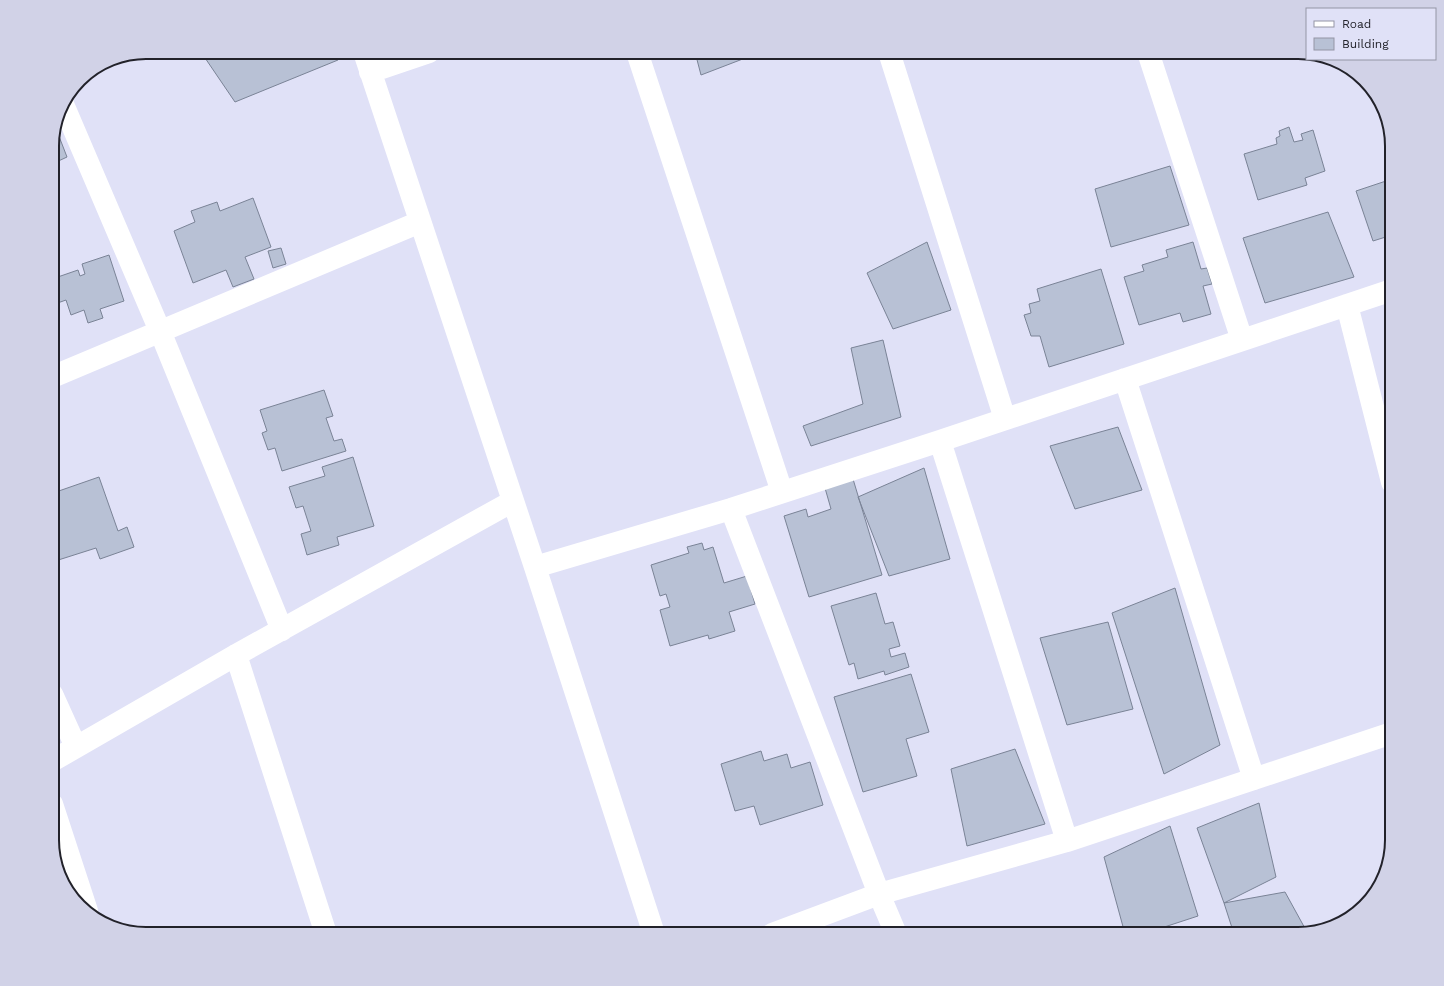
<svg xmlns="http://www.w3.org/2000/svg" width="1444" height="986" font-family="'Work Sans',sans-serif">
	<rect width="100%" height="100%" fill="#e0e1f7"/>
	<!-- building -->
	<path fill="#b8c1d5" stroke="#7a8396" d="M 201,52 L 335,52 L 338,60 L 235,102 Z
		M 695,52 L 761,52 L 701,75 Z
		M 55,126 L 67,157 L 52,164 L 52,140 Z
		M 1289,127 L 1294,142 L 1303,140 L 1301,134 L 1313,130 L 1325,171 L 1305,178 L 1307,185 L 1258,200 L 1244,154 L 1277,144 L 1276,138 L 1280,136 L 1279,131 Z
		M 1170,166 L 1189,225 L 1111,247 L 1095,189 Z
		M 1392,179 L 1392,235 L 1373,241 L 1356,191 Z
		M 253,198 L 271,247 L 245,257 L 254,279 L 233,287 L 226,270 L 193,283 L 174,231 L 195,222 L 191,211 L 217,202 L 220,211 Z
		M 1328,212 L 1354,277 L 1265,303 L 1243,238 Z
		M 927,242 L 951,310 L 893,329 L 867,273 Z
		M 1193,242 L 1201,269 L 1207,268 L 1212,284 L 1203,286 L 1211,314 L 1183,322 L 1180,313 L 1139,325 L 1124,277 L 1144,271 L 1142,265 L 1168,257 L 1166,250 Z
		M 281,248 L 286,264 L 273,268 L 268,251 Z
		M 109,255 L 124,301 L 100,309 L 103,318 L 88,323 L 84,310 L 71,315 L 66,300 L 52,305 L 52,279 L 78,270 L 80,276 L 85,274 L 82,264 Z
		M 1101,269 L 1124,344 L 1049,367 L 1040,336 L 1031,336 L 1024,315 L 1031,313 L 1029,304 L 1040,301 L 1037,289 Z
		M 883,340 L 901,417 L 811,446 L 803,426 L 863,404 L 851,348 Z
		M 324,390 L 333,416 L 326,418 L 334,441 L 342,439 L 346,451 L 282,471 L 275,448 L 268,450 L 262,433 L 267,431 L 260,410 Z
		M 1118,427 L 1142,490 L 1075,509 L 1050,446 Z
		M 353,457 L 374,526 L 337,537 L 339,545 L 307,555 L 301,534 L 311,531 L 303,506 L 296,508 L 289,487 L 325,476 L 322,467 Z
		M 924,468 L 950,559 L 889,576 L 858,497 Z
		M 99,477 L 118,531 L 127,527 L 134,547 L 100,559 L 96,548 L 52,562 L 52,500 L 55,499 L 53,493 Z
		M 853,479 L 882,575 L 809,597 L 784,516 L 806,509 L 808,517 L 831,509 L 825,488 Z
		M 702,543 L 704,550 L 713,547 L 724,583 L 747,576 L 755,604 L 729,612 L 735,631 L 709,639 L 708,635 L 670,646 L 660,610 L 670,607 L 666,594 L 660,596 L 651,565 L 689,553 L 687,547 Z
		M 1175,588 L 1220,745 L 1164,774 L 1112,613 Z
		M 876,593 L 885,624 L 893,622 L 900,646 L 889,649 L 891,657 L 905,653 L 909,667 L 885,675 L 884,671 L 858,679 L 854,663 L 849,665 L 831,606 Z
		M 1108,622 L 1133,709 L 1067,725 L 1040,638 Z
		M 911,674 L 929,732 L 906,739 L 917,776 L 863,792 L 834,697 Z
		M 1015,749 L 1045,824 L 967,846 L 951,769 Z
		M 761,751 L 764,761 L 787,754 L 791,768 L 810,762 L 823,805 L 760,825 L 754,806 L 735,811 L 721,764 Z
		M 1259,803 L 1276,877 L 1224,903 L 1197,828 Z
		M 1170,826 L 1198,916 L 1143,934 L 1125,934 L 1104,857 Z
		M 1285,892 L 1307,932 L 1298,934 L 1234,934 L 1224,903 Z
		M 876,928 L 878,934 L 860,934 Z
		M 1215,929 L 1217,934 L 1202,934 Z"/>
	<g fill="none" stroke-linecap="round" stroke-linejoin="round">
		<!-- minor -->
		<path stroke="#fff" stroke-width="22" d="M 364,52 L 535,567 L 654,934
			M 637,52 L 782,492
			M 889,52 L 1005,419
			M 1148,52 L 1242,340
			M 370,72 L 429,52
			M 63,104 L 160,331 L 282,630
			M 1347,305 L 1392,482
			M 52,377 L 420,222
			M 1125,379 L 1254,779
			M 940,441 L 1067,841
			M 731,509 L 879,894 L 896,934
			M 535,567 L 731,509 L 940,441 L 1392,290
			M 236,655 L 326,934
			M 52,694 L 76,747
			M 52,761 L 236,655 L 513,501
			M 52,804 L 87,911
			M 772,934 L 879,894 L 1067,841 L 1392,733"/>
	</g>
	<!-- crop -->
	<path d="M0 0H1444V986H0ZM146 59H1298A87 87 0 0 1 1385 146V840A87 87 0 0 1 1298 927H146A87 87 0 0 1 59 840V146A87 87 0 0 1 146 59Z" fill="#d1d2e7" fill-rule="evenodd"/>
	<path fill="none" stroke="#22222a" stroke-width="2" d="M146 59H1298A87 87 0 0 1 1385 146V840A87 87 0 0 1 1298 927H146A87 87 0 0 1 59 840V146A87 87 0 0 1 146 59Z"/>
	<!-- legend -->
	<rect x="1306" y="8" width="130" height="52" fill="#e0e1f7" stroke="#9495a5"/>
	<rect x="1314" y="21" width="20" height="6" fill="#ffffff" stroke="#9495a5"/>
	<text x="1342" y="28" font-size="12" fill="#22222a">Road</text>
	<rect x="1314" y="38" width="20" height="12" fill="#b8c1d5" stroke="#9495a5"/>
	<text x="1342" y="48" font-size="12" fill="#22222a">Building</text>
</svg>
